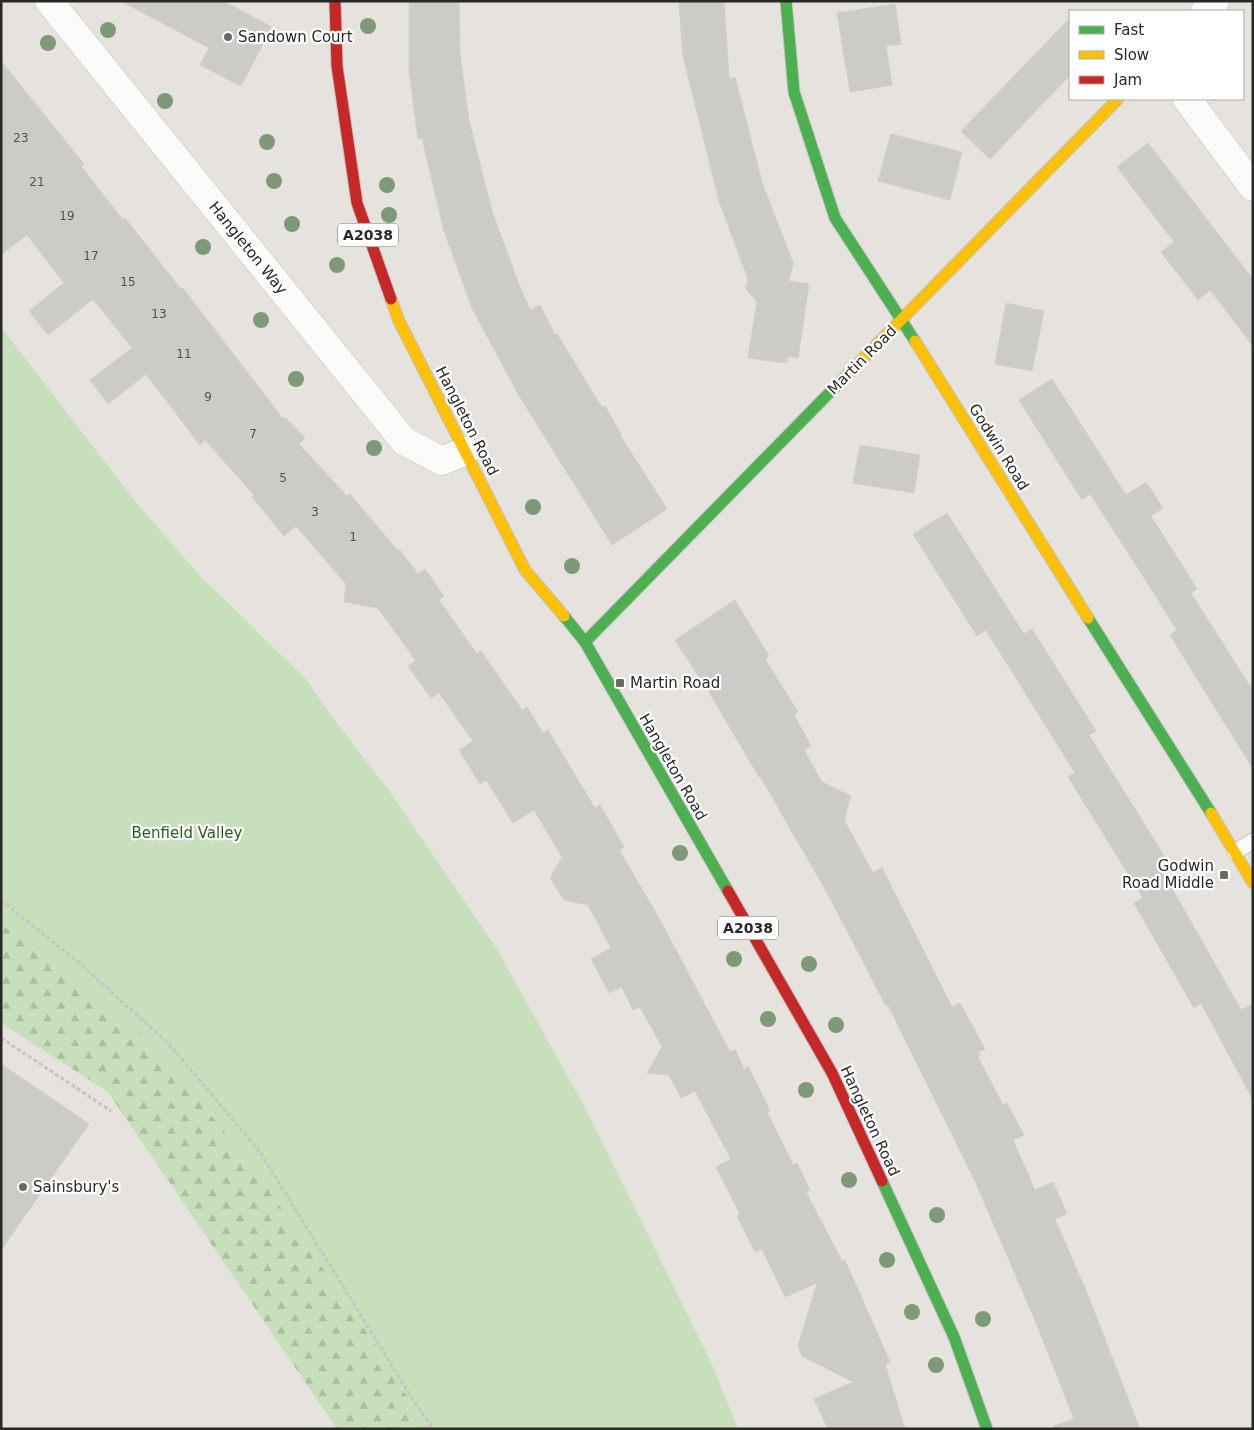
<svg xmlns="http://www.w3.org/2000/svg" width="1254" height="1430" font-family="'DejaVu Sans',sans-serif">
	<defs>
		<pattern id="forest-firs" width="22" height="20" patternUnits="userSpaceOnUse" patternTransform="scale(1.25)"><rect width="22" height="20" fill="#c7dfba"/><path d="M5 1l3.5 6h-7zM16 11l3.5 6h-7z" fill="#abbfa0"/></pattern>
	</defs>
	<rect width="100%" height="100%" fill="#e6e3de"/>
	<!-- forest -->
	<path fill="url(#forest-firs)" d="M 1,924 L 149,1039 L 255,1169 L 376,1346 L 427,1429 L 337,1429 L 108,1092 L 1,1023 Z"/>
	<!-- park -->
	<path fill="#c7dfba" d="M 1,327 L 135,501 L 200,576 L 305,678 L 333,718 L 390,792 L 497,949 L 583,1104 L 711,1362 L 738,1429 L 427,1429 L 376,1346 L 255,1169 L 149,1039 L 1,924 Z"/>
	<!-- building -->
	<path fill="#cdcbc7" stroke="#d1cfca" d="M 121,1 L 223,1 L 272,27 L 241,86 L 200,65 L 209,48 Z
		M 409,1 L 459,1 L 460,55 L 469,121 L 492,211 L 518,282 L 530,310 L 540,305 L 555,335 L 557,334 L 602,408 L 605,406 L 621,434 L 620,435 L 667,509 L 612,545 L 518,394 L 472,308 L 444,231 L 422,138 L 418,139 L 409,70 Z
		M 679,1 L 724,1 L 729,79 L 735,77 L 762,182 L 793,263 L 789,281 L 809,284 L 798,358 L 788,356 L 787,363 L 748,358 L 757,301 L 746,289 L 748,279 L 719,201 L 683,56 Z
		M 895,4 L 901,44 L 886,46 L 892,85 L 850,92 L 837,13 Z
		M 1070,18 L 1070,75 L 990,159 L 961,131 Z
		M 1,61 L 84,164 L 81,166 L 123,220 L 125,218 L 181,289 L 183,288 L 283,419 L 285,417 L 305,438 L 299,444 L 347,496 L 350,494 L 398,551 L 400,550 L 418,574 L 425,569 L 444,596 L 439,600 L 477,654 L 481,651 L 522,710 L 527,707 L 543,733 L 548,730 L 595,808 L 600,805 L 624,847 L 619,850 L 659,918 L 730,1052 L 735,1049 L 744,1069 L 748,1066 L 770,1111 L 767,1112 L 793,1165 L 797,1163 L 810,1190 L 806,1192 L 842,1261 L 845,1260 L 890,1362 L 885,1364 L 905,1429 L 828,1429 L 814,1399 L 853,1382 L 802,1356 L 798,1346 L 817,1283 L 785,1297 L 762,1249 L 755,1252 L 737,1216 L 740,1214 L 716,1167 L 731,1159 L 695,1091 L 681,1098 L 669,1075 L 647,1073 L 662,1047 L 640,1007 L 633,1010 L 622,987 L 609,993 L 591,959 L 611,948 L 588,905 L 564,900 L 550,878 L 562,857 L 534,810 L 513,823 L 486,780 L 480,784 L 459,750 L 473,741 L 439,693 L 431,698 L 408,666 L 416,661 L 378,608 L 344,602 L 346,584 L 296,526 L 284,536 L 252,497 L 254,495 L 205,440 L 200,445 L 146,374 L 108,404 L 90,380 L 132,348 L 93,299 L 48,335 L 29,311 L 64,283 L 27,235 L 1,255 Z
		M 891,134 L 962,152 L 950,200 L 878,181 Z
		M 1148,143 L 1253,279 L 1253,346 L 1210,290 L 1198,300 L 1161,252 L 1174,242 L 1117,167 Z
		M 1006,303 L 1044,311 L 1032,371 L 995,364 Z
		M 1052,379 L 1126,495 L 1146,482 L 1163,508 L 1151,516 L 1197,589 L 1191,593 L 1253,691 L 1253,769 L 1170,635 L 1177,630 L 1134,562 L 1090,494 L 1082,500 L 1019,400 Z
		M 860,445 L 920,455 L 914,493 L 853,483 Z
		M 947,513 L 1024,634 L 1032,629 L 1096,731 L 1089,735 L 1165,857 L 1157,862 L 1241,1010 L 1253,1004 L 1253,1100 L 1201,1003 L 1194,1008 L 1134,903 L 1143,898 L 1068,777 L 1075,773 L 986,630 L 977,636 L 913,534 Z
		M 735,600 L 769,656 L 765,659 L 798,712 L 794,715 L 811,746 L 804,750 L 822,782 L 851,796 L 844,820 L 873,873 L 882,868 L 952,1007 L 960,1003 L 985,1049 L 978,1052 L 980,1056 L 978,1057 L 1003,1105 L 1007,1103 L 1024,1135 L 1013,1140 L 1035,1190 L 1053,1182 L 1067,1214 L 1055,1219 L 1087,1293 L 1140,1429 L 1054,1429 L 1054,1426 L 1074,1419 L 1035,1320 L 974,1179 L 888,1005 L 886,1006 L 830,898 L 760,776 L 759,777 L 710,694 L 675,640 Z
		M 1,1064 L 89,1124 L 1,1250 Z"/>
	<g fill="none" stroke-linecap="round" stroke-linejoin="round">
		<!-- lane casing -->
		<g stroke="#c0bfbf" stroke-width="17">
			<path id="lane" d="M 1235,852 L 1253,841"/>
		</g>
		<!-- street casing -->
		<g stroke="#c0bfbf" stroke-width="29">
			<path id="street" d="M 49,1 L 404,441 L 442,461 L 466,451
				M 1205,11 L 1215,1
				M 1187,99 L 1253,187"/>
		</g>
		<!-- fast casing -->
		<g stroke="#c0bfbf" stroke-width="13">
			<path id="fast" d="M 786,1 L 794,92 L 835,218 L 915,341
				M 564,616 L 585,642 L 728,891
				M 1088,618 L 1211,813
				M 585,642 L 839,383
				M 882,1181 L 954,1337 L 987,1429"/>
		</g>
		<!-- slow casing -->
		<g stroke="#c0bfbf" stroke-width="13">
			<path id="slow" d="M 391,299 L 399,321 L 525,570 L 564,616
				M 915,341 L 1088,618
				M 839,383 L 1118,99
				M 1211,813 L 1253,883"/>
		</g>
		<!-- jam casing -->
		<g stroke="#c0bfbf" stroke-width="13">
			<path id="jam" d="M 335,1 L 337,66 L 357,203 L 391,299
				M 728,891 L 832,1073 L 882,1181"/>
		</g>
		<!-- path -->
		<path stroke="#c6c5c5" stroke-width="3" stroke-dasharray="4 2.5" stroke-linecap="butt" d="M 1,900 L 78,962 L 169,1044 L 260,1152 L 410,1395 L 433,1429
			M 1,1038 L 111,1111"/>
		<!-- lane -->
		<use href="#lane" stroke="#fbfbfa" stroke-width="15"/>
		<!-- street -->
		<use href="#street" stroke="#fbfbfa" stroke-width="28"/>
		<!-- fast -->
		<use href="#fast" stroke="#4caf50" stroke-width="11"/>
		<!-- slow -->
		<use href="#slow" stroke="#ffc107" stroke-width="11"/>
		<!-- jam -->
		<use href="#jam" stroke="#c62828" stroke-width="11"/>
	</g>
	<!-- trees -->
	<g fill="#7e9976">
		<circle cx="368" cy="26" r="8"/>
		<circle cx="108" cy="30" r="8"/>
		<circle cx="48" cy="43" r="8"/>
		<circle cx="165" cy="101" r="8"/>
		<circle cx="267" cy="142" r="8"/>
		<circle cx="274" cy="181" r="8"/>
		<circle cx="387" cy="185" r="8"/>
		<circle cx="389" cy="215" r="8"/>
		<circle cx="292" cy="224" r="8"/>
		<circle cx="203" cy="247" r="8"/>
		<circle cx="337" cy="265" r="8"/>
		<circle cx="261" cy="320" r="8"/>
		<circle cx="296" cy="379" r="8"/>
		<circle cx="374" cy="448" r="8"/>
		<circle cx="533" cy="507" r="8"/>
		<circle cx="572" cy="566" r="8"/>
		<circle cx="680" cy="853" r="8"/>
		<circle cx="734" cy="959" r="8"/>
		<circle cx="809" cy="964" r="8"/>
		<circle cx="768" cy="1019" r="8"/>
		<circle cx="836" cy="1025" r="8"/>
		<circle cx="806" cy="1090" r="8"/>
		<circle cx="849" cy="1180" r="8"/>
		<circle cx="937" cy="1215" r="8"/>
		<circle cx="887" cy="1260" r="8"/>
		<circle cx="912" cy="1312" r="8"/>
		<circle cx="983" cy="1319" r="8"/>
		<circle cx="936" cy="1365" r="8"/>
	</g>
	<!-- markers -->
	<g fill="#6a6968" stroke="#fff" stroke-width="2">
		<circle cx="228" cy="37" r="5"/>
		<rect x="615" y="678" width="10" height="10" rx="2.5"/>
		<rect x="1219" y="870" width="10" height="10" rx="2.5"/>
		<circle cx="23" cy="1187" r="5"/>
	</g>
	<g text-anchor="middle" stroke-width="4.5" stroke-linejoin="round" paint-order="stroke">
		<!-- number labels -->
		<g font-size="12" fill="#525250">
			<text x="21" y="142">23</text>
			<text x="37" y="186">21</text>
			<text x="67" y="220">19</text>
			<text x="91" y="260">17</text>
			<text x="128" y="286">15</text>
			<text x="159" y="318">13</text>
			<text x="184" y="358">11</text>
			<text x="208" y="401">9</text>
			<text x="253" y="438">7</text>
			<text x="283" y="482">5</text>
			<text x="315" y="516">3</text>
			<text x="353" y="541">1</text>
		</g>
		<!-- shield labels -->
		<g fill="#fff" stroke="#686868" stroke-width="1">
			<rect x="338" y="223.5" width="60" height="23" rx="4"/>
			<rect x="718" y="916.5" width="60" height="23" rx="4"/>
		</g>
		<g font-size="14" font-weight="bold" fill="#282828">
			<text x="368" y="240">A2038</text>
			<text x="748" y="933">A2038</text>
		</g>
		<!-- poi labels -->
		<g font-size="15" fill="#282828" stroke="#fff" text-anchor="start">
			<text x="238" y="42">Sandown Court</text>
			<text x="630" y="688">Martin Road</text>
			<text x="1214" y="871" text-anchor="end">Godwin<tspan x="1214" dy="17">Road Middle</tspan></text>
			<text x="33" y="1192">Sainsbury's</text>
		</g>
		<!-- street labels -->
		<g font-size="15" fill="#282828" stroke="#fff">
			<text transform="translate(248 248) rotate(51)" y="5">Hangleton Way</text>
			<text transform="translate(862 360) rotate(-45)" y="5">Martin Road</text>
			<text transform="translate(467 421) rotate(63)" y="5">Hangleton Road</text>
			<text transform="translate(999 447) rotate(58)" y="5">Godwin Road</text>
			<text transform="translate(673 767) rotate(60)" y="5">Hangleton Road</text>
			<text transform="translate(870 1121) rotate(65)" y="5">Hangleton Road</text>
		</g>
		<!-- park labels -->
		<g font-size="15" fill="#295d20" stroke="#fff">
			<text x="187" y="838">Benfield Valley</text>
		</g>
	</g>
	<!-- border -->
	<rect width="1254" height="1430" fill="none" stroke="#282828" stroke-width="5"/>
	<!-- legend -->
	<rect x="1069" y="10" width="175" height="90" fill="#ffffff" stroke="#a9a9a9"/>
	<rect x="1079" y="26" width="25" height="8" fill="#4caf50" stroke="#a9a9a9"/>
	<text x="1114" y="35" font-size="15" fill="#282828">Fast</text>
	<rect x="1079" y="51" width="25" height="8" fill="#ffc107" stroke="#a9a9a9"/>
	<text x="1114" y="60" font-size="15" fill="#282828">Slow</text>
	<rect x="1079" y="76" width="25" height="8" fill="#c62828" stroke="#a9a9a9"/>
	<text x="1114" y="85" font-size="15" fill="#282828">Jam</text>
</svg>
